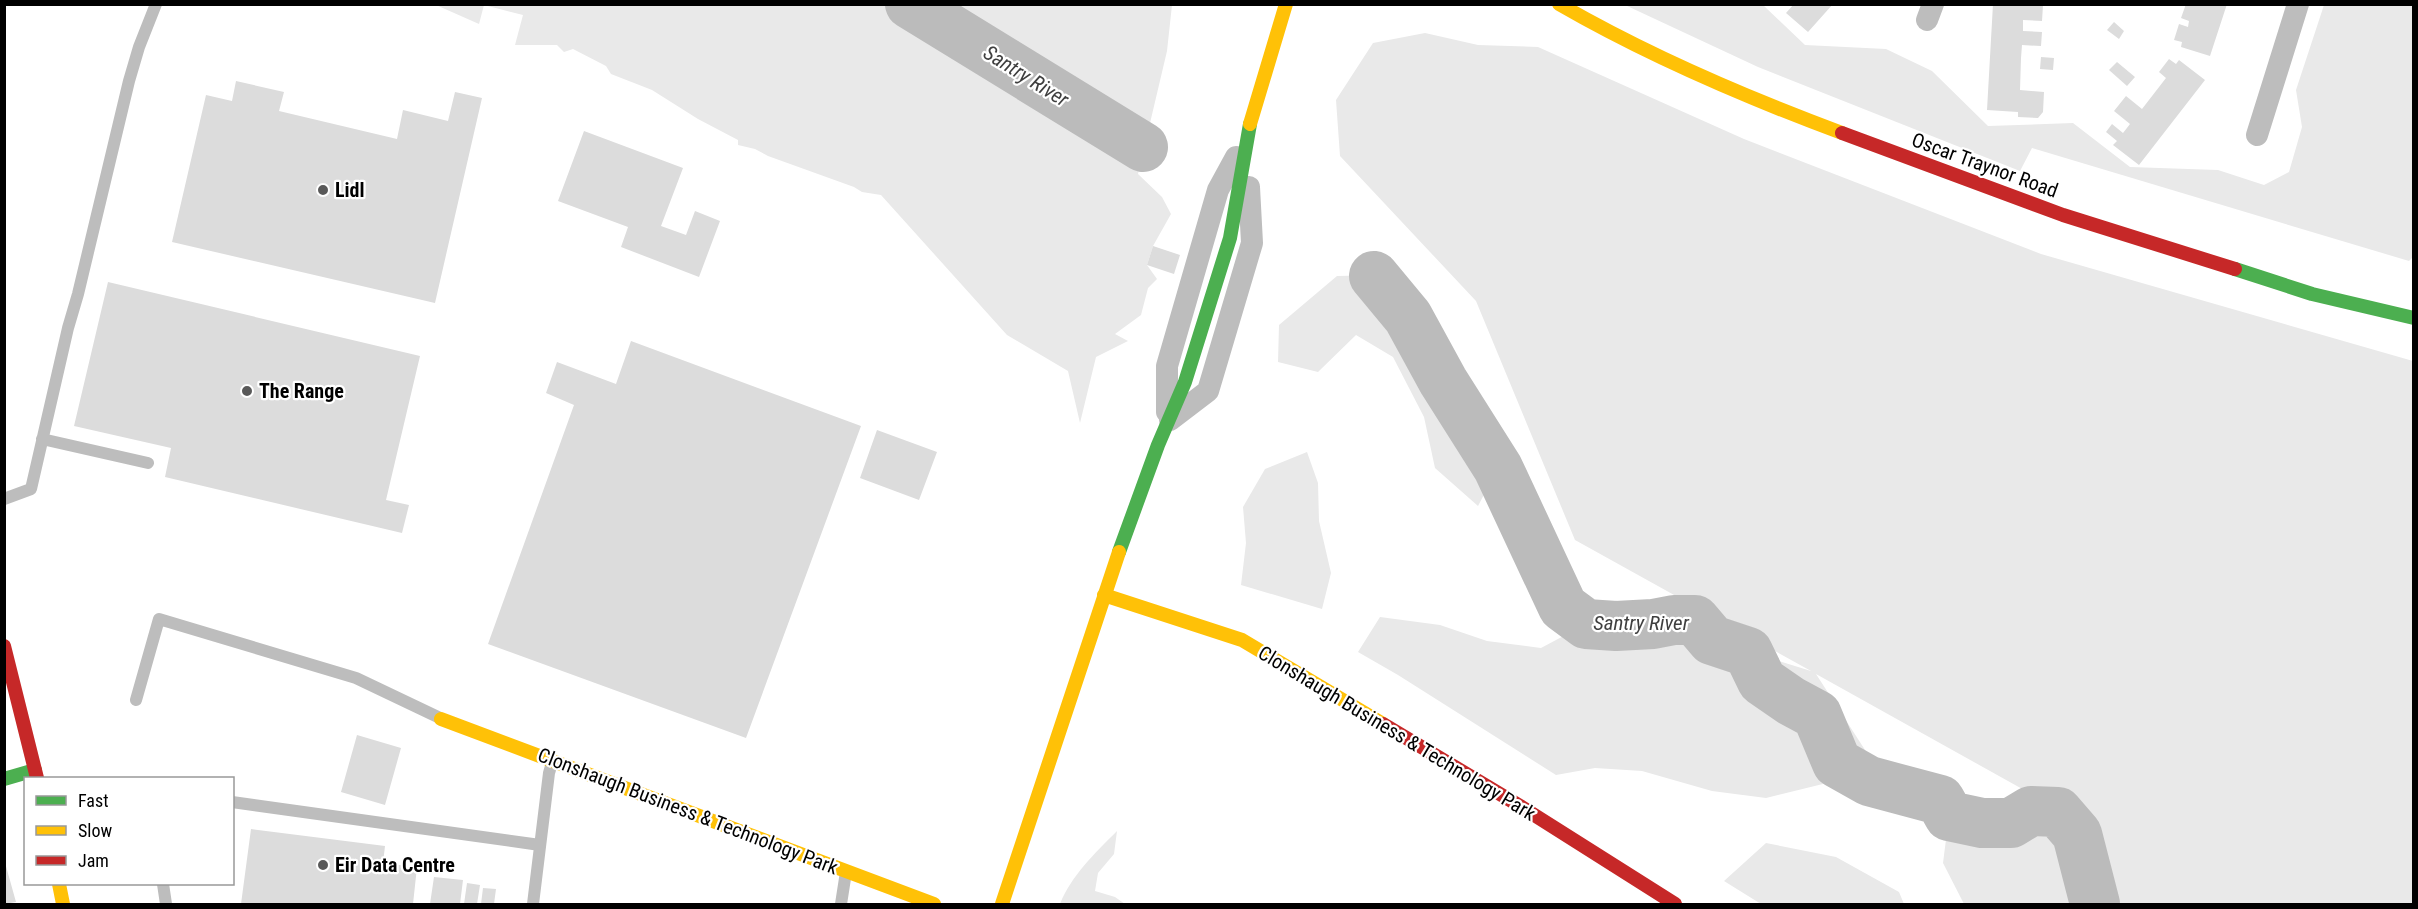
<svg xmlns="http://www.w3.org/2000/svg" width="2418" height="909" font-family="'Roboto Condensed',sans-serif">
	<rect width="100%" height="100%" fill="#fff"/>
	<!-- green -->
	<path fill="#e9e9e9" d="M 436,5 L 1172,5 L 1167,51 L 1138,174 L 1162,197 L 1171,214 L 1153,246 L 1147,265 L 1157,279 L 1148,288 L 1141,315 L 1115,334 L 1128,341 L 1096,357 L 1080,423 L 1068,371 L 1007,335 L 881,195 L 862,192 L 854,187 L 768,156 L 755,149 L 738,145 L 738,140 L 698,119 L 652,90 L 611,74 L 606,66 L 573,49 L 564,52 L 557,45 L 515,45 L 523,15 L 484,5 L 479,24 Z
		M 1625,5 L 1763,5 L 1805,45 L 1886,49 L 1932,71 L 1988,126 L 2073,123 L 2130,167 L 2218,170 L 2264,185 L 2289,172 L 2302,127 L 2296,90 L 2324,5 L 2413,5 L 2413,257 L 2409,261 L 2032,148 L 2020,171 L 1758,67 Z
		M 1425,33 L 1478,45 L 1538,47 L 1744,139 L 2041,254 L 2413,361 L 2413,904 L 1964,904 L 1943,863 L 1949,816 L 1980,802 L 2031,811 L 2073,831 L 2051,805 L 1816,674 L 1867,753 L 1831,782 L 1766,798 L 1712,791 L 1642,771 L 1595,768 L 1556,775 L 1398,675 L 1358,652 L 1380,617 L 1440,625 L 1487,641 L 1541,648 L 1586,624 L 1616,626 L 1653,624 L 1674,620 L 1695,620 L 1712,640 L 1811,671 L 1575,540 L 1476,301 L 1340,156 L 1336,100 L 1373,43 Z
		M 1381,275 L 1435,325 L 1443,381 L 1498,468 L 1478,506 L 1435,468 L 1424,417 L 1393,357 L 1356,335 L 1318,372 L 1278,362 L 1279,325 L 1337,276 Z
		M 1307,452 L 1318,483 L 1319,521 L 1331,573 L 1322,609 L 1241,585 L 1246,543 L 1243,507 L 1265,469 Z
		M 1117,831 L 1114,854 L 1098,873 L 1095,891 L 1115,897 L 1125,904 L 1060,904 C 1071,876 1095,853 1117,831 Z
		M 1766,843 L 1836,857 L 1899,892 L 1904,904 L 1761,904 L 1724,881 Z"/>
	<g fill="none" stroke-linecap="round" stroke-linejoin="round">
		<!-- river -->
		<path stroke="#bbb" stroke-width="50" d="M 910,4 L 1143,147
			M 1374,276 L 1408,317 L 1443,381 L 1498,468 L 1563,607 L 1586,624 L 1616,626 L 1653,624 L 1674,620 L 1695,620 L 1712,640 L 1748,652 L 1762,681 L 1791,701 L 1817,715 L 1837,763 L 1869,781 L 1940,800 L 1949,816 L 1982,823 L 2011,823 L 2031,811 L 2058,812 L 2077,834 L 2095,904"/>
	</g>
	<!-- building -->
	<path fill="#dcdcdc" d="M 1794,4 L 1833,4 L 1808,32 L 1786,13 Z
		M 1993,4 L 2043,5 L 2042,21 L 2023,20 L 2023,31 L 2042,32 L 2041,46 L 2022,45 L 2021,58 L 2020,90 L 2044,92 L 2043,112 L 2038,118 L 2018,117 L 2018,112 L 1987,110 Z
		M 2186,4 L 2194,6 L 2195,4 L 2227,4 L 2210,56 L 2181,47 L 2182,42 L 2174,40 L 2179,24 L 2188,27 L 2189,21 L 2181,18 Z
		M 2114,22 L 2124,31 L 2119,39 L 2107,30 Z
		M 2041,57 L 2054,58 L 2053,70 L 2040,69 Z
		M 2169,59 L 2176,64 L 2179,60 L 2205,80 L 2139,165 L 2113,145 L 2117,141 L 2106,132 L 2112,124 L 2123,133 L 2130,124 L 2114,111 L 2126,96 L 2142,109 L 2166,78 L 2159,72 Z
		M 2117,62 L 2135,77 L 2127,86 L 2109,70 Z
		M 236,81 L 284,92 L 279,111 L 397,139 L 403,110 L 448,121 L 455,92 L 482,98 L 435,303 L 172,242 L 206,95 L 232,101 Z
		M 584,131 L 683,168 L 661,226 L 686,235 L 695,211 L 720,221 L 699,277 L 621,247 L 628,227 L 558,201 Z
		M 1153,246 L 1180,255 L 1174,274 L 1147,265 Z
		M 108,282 L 420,356 L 386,500 L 409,505 L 402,533 L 165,477 L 171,448 L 74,426 Z
		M 631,341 L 861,426 L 746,738 L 488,644 L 574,405 L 546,393 L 557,362 L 616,384 Z
		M 877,430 L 937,452 L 919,500 L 860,478 Z
		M 357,735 L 401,748 L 385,805 L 341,792 Z
		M 251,829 L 385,846 L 383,863 L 417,867 L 413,904 L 241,904 Z
		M 4,859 L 16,902 L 5,904 L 4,904 Z
		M 434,877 L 463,880 L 460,904 L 430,904 Z
		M 467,883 L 480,885 L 477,904 L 464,904 Z
		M 483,888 L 496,889 L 494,904 L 481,904 Z"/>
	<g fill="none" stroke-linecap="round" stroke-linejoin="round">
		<!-- lane -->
		<path stroke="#bdbdbd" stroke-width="12" d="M 42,439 L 148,463
			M 4,499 L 31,489 L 68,328 L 78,294 L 129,81 L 139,47 L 156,4
			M 136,700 L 159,619 L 356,678 L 440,718
			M 232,802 L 540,845
			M 163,884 L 166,904
			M 533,904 L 549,773 L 552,763
			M 841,904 L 846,872"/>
		<!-- street -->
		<path stroke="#bdbdbd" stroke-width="22" d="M 1927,20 L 1933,4
			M 2257,135 L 2298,4
			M 1167,412 L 1167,366 L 1218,190 L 1236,157
			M 1170,420 L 1208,391 L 1252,243 L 1249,187"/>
		<!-- fast -->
		<path stroke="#4caf50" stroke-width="14" d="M 2235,269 L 2312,294 L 2414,318
			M 1119,552 L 1158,445 L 1185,382 L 1230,238 L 1250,124
			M 4,779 L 35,770"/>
		<!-- slow -->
		<path stroke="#ffc107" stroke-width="14" d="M 1559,4 C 1649,56 1745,97 1842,133
			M 1250,124 L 1286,4
			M 1104,595 L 1242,640 L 1383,724
			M 441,719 L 934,904
			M 59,884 L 63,904
			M 1002,904 L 1119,552"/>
		<!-- jam -->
		<path stroke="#c62828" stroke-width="14" d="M 1842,133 L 2063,215 L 2235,269
			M 4,646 L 37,778
			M 1383,724 L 1520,806 L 1675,904"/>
	</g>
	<!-- markers -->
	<g fill="#595959" stroke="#fff" stroke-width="2">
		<circle cx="323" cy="190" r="6"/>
		<circle cx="247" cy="391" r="6"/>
		<circle cx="323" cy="865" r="6"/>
	</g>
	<g text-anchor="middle" stroke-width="4.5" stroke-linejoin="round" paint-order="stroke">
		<!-- street labels -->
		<g font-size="20" fill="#000" stroke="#fff">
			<text transform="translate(1985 165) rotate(20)" y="7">Oscar Traynor Road</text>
			<text transform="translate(1397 733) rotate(31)" y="7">Clonshaugh Business &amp; Technology Park</text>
			<text transform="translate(688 811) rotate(21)" y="7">Clonshaugh Business &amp; Technology Park</text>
		</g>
		<!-- poi labels -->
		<g font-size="20" font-weight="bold" fill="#000" stroke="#fff" text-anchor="start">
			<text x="335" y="197">Lidl</text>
			<text x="259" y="398">The Range</text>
			<text x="335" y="872">Eir Data Centre</text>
		</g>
		<!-- water labels -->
		<g font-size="21" font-style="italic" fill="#3f3f3f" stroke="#fff">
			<text transform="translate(1026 76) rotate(32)" y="7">Santry River</text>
			<text x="1641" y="630">Santry River</text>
		</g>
	</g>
	<!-- border -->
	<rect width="2418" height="909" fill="none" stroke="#000000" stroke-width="12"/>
	<!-- legend -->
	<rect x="24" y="777" width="210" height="108" fill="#ffffff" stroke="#999999" stroke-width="1.5"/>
	<rect x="36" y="796" width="30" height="9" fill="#4caf50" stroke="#999999" stroke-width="1.5"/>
	<text x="78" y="807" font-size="18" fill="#000000">Fast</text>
	<rect x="36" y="826" width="30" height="9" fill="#ffc107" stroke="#999999" stroke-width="1.5"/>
	<text x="78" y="837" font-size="18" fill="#000000">Slow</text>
	<rect x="36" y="856" width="30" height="9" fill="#c62828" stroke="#999999" stroke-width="1.5"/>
	<text x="78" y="867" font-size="18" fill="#000000">Jam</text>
</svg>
